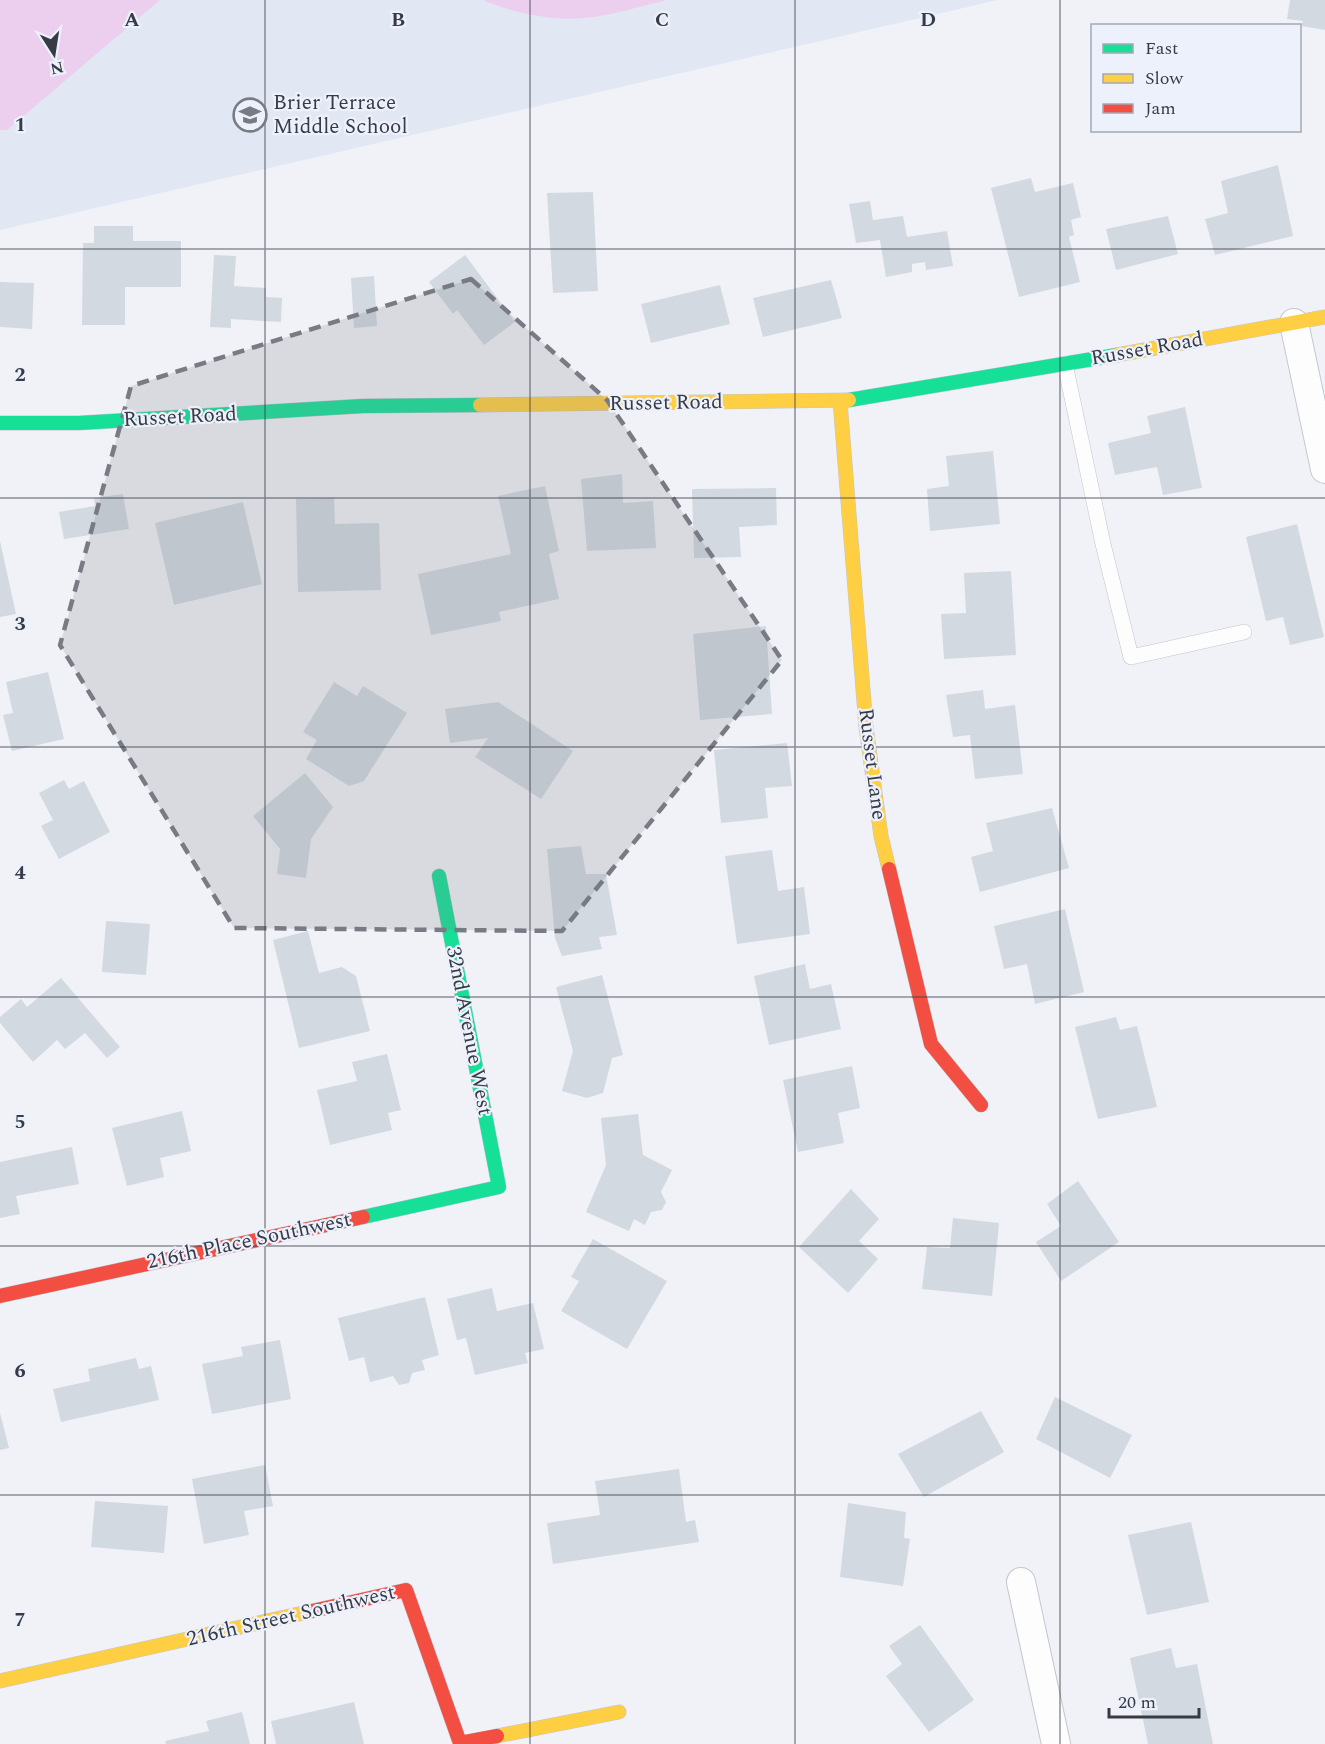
<svg xmlns="http://www.w3.org/2000/svg" width="1325" height="1744" font-family="Spectral,serif">
<style>
.built{fill:#e2e7f4}
.green{fill:#eccfee}
.building{fill:#d3d9e0}
.lines{fill:none;stroke-linecap:round;stroke-linejoin:round}
.lane-casing{stroke:#c3c6ce;stroke-width:16}
.street-casing{stroke:#c3c6ce;stroke-width:30}
.fast-casing{stroke:#c3c6ce;stroke-width:15}
.slow-casing{stroke:#c3c6ce;stroke-width:15}
.jam-casing{stroke:#c3c6ce;stroke-width:15}
.lane{stroke:#fdfdfe;stroke-width:15}
.street{stroke:#fdfdfe;stroke-width:28}
.fast{stroke:#16e098;stroke-width:14}
.slow{stroke:#ffcf43;stroke-width:14}
.jam{stroke:#f24e42;stroke-width:14}
.marked{fill:#787b84;fill-opacity:0.2;stroke:#787b84;stroke-width:4.5;stroke-dasharray:12 8;stroke-linejoin:round}
.grid{fill:none;stroke:#373b45;stroke-width:1.5;stroke-opacity:0.55}
.labels{text-anchor:middle;dominant-baseline:central;stroke-width:4.5;stroke-linejoin:round;paint-order:stroke}
.poi-label{font-size:21px;fill:#373b45;stroke:#edf1fc;text-anchor:start}
.street-label{font-size:21px;fill:#373b45;stroke:#edf1fc}
.grid-label{font-size:20px;text-anchor:middle;font-weight:bold;fill:#373b45;stroke:#edf1fc;stroke-width:4.5;stroke-linejoin:round;paint-order:stroke}
</style>
<rect width="100%" height="100%" fill="#f0f2f8"/>
<path class="built" d="M0 0H998L0 230Z"/>
<path class="green" d="M0 0H160L7 130H0Z
M483 0H667C641 6 610 16 584 18 550 21 514 13 483 0Z"/>
<path class="building" d="M1290 0H1325V30L1301 26 1303 21 1287 19Z
M1278 165 1293 236 1215 255 1205 219 1228 213 1221 181Z
M1031 178 1035 192 1073 183 1081 217 1071 220 1074 235 1069 237 1080 282 1019 297 991 188Z
M593 192 598 291 553 293 547 193Z
M870 201 873 220 903 216 907 237 947 231 953 266 926 270 925 262 912 264V272L886 277 880 240 856 243 849 204Z
M1168 216 1178 254 1116 270 1106 229Z
M94 226H133V241H181V287H125V325H82L83 243H94Z
M214 255 236 256 234 286 266 288V297L282 298 281 322 231 319V328L210 327Z
M465 255 515 322 484 345 457 310 453 314 429 282Z
M374 276 377 326 354 328 351 278Z
M831 280 842 318 763 337 753 298Z
M0 282 34 283 32 329 0 327Z
M720 285 730 324 651 343 641 304Z
M1185 407 1202 488 1163 495 1157 467 1115 475 1108 443 1151 433 1147 416Z
M993 451 1000 524 930 531 927 489 949 486 946 456Z
M622 474 623 503 653 501 656 548 587 551 581 479Z
M545 486 559 551 549 554 559 599 499 612 501 621 431 635 418 574 511 554 498 496Z
M776 488 777 525 739 527 741 557 694 558 692 489Z
M123 494 129 529 64 539 59 512 95 506 94 498Z
M334 498 335 524 379 523 381 590 298 592 296 499Z
M243 502 262 584 174 605 155 523Z
M1297 524 1324 637 1290 645 1283 617 1266 621 1246 537Z
M0 541 16 614 0 617Z
M1011 571 1016 655 944 659 941 614 966 613 964 573Z
M766 626 772 714 700 720 693 634Z
M48 672 64 739 12 751 3 715 13 713 6 682Z
M334 682 357 696 363 686 407 713 364 781 349 786 306 759 317 740 303 732Z
M983 690 985 709 1015 705 1023 774 975 779 970 735 953 737 946 695Z
M498 702 573 751 541 799 475 757 488 738 450 743 445 709Z
M787 743 792 786 765 788 768 818 721 823 714 750Z
M305 773 333 807 311 839 306 878 277 874 280 849 253 816Z
M64 780 69 789 84 781 110 832 59 859 41 826 53 820 39 793Z
M1052 808 1069 868 980 892 971 857 993 851 986 823Z
M581 846 586 874H606L617 935 599 937 602 949 562 956 555 938 547 849Z
M772 850 778 891 804 887 810 934 737 944 725 856Z
M1065 909 1084 992 1035 1004 1027 964 1004 969 994 926Z
M106 921 150 924 146 975 102 972Z
M308 931 319 973 342 967 356 976 370 1031 299 1048 273 940Z
M805 964 810 989 831 984 841 1029 769 1045 754 976Z
M602 975 623 1055 612 1058 603 1093 587 1098 562 1091 573 1051 556 987Z
M61 978 120 1047 107 1058 85 1033 65 1049 57 1040 33 1062 0 1023V1017L21 999 27 1007Z
M1116 1017 1120 1030 1137 1026 1157 1107 1098 1119 1075 1027Z
M387 1054 401 1110 388 1113 392 1130 330 1145 317 1090 357 1081 352 1062Z
M852 1066 860 1108 838 1113 844 1143 798 1152 783 1080Z
M182 1111 191 1151 160 1158 164 1177 127 1186 112 1128Z
M638 1114 643 1155 672 1170 661 1192 666 1202 662 1210 651 1212 645 1225 634 1219 629 1231 586 1212 606 1165 601 1118Z
M72 1147 79 1184 16 1196 20 1214 0 1218V1162Z
M1078 1181 1119 1242 1061 1281 1036 1242 1061 1226 1047 1204Z
M851 1189 879 1219 859 1241 878 1259 848 1293 799 1247Z
M953 1218 999 1223 992 1296 922 1289 927 1247 950 1248Z
M593 1239 667 1281 627 1349 561 1311 579 1281 571 1277Z
M492 1288 497 1311 533 1303 544 1349 525 1353 528 1363 475 1375 466 1338 457 1340 447 1299Z
M425 1297 439 1355 422 1360 425 1370 412 1373 409 1383 399 1385 393 1376 370 1382 364 1357 349 1361 338 1318Z
M280 1340 291 1399 212 1414 202 1364 243 1356 241 1347Z
M136 1358 139 1369 151 1366 159 1400 61 1422 53 1389 90 1381 88 1369Z
M1055 1397 1132 1435 1110 1478 1036 1439Z
M981 1411 1004 1452 924 1497 898 1454Z
M0 1413 9 1448 0 1450Z
M265 1465 273 1506 244 1511 249 1535 204 1544 192 1479Z
M679 1469 686 1522 695 1520 699 1542 553 1564 547 1523 600 1515 595 1481Z
M95 1501 168 1506 164 1553 91 1547Z
M848 1503 906 1512 904 1538 910 1539 903 1586 840 1577Z
M1191 1522 1209 1602 1147 1615 1128 1535Z
M920 1625 974 1700 929 1732 886 1676 902 1664 889 1646Z
M1171 1648 1176 1668 1197 1664 1213 1744H1148L1130 1658Z
M354 1702 364 1744H276L271 1721Z
M242 1712 250 1744H166L165 1741 209 1731 206 1721Z"/>
<g class="lines">
<defs>
<path id="lane" d="M1065 364 1103 544 1131 657 1244 632"/>
<path id="street" d="M1294 323 1325 469
M1021 1582 1056 1744"/>
<path id="fast" d="M849 400 1117 355
M0 423H79L363 406 480 405
M363 1217 499 1187 439 876"/>
<path id="slow" d="M1117 355 1325 317
M840 401 866 727 881 836 889 869
M480 405 849 400
M0 1681 312 1611
M497 1736 619 1712"/>
<path id="jam" d="M889 869 931 1044 981 1105
M0 1296 363 1217
M312 1611 406 1590 460 1743 497 1736"/>
</defs>
<use href="#lane" class="lane-casing"/>
<use href="#street" class="street-casing"/>
<use href="#fast" class="fast-casing"/>
<use href="#slow" class="slow-casing"/>
<use href="#jam" class="jam-casing"/>
<use href="#lane" class="lane"/>
<use href="#street" class="street"/>
<use href="#fast" class="fast"/>
<use href="#slow" class="slow"/>
<use href="#jam" class="jam"/>
</g>
<path class="marked" d="M471 279 607 400 782 660 562 931 234 928 60 645 131 386Z"/>
<path class="grid" d="M265 0V1744M530 0V1744M795 0V1744M1060 0V1744M0 249H1325M0 498H1325M0 747H1325M0 997H1325M0 1246H1325M0 1495H1325"/>
<defs>
<symbol id="school-ring" viewBox="-11 -11 22 22"><circle r="9.5" fill="#edf1fc" stroke="#787b84" stroke-width="1.5"/><path d="M0-5L7-2L0 1L-7-2ZM-4 1L0 2.5L4 1V4Q0 6-4 4Z" fill="#787b84"/></symbol>
</defs>
<g fill-rule="evenodd">
<use href="#school-ring" x="231" y="96" width="38" height="38"/>
</g>
<g class="labels">
<g class="poi-label">
<text x="273" y="103">Brier Terrace<tspan x="273" dy="24">Middle School</tspan></text>
</g>
<g class="street-label">
<text transform="translate(1147 349) rotate(-10)">Russet Road</text>
<text transform="translate(666 403) rotate(-1)">Russet Road</text>
<text transform="translate(180 417) rotate(-3)">Russet Road</text>
<text transform="translate(872 764) rotate(83)">Russet Lane</text>
<text transform="translate(469 1031) rotate(79)">32nd Avenue West</text>
<text transform="translate(249 1241) rotate(-12)">216th Place Southwest</text>
<text transform="translate(291 1616) rotate(-13)">216th Street Southwest</text>
</g>
</g>
<g class="grid-label">
<text x="132" y="26">A</text>
<text x="398" y="26">B</text>
<text x="662" y="26">C</text>
<text x="928" y="26">D</text>
<text x="20" y="131">1</text>
<text x="20" y="381">2</text>
<text x="20" y="630">3</text>
<text x="20" y="879">4</text>
<text x="20" y="1128">5</text>
<text x="20" y="1377">6</text>
<text x="20" y="1626">7</text>
</g>
<rect x="1091" y="24" width="210" height="108" fill="#edf1fc" stroke="#a4a8b3" stroke-width="1.5"/>
<rect x="1103" y="44" width="30" height="9" fill="#16e098" stroke="#a4a8b3" stroke-width="1.5"/>
<text x="1145" y="54" font-size="18" fill="#373b45">Fast</text>
<rect x="1103" y="74" width="30" height="9" fill="#ffcf43" stroke="#a4a8b3" stroke-width="1.5"/>
<text x="1145" y="84" font-size="18" fill="#373b45">Slow</text>
<rect x="1103" y="104" width="30" height="9" fill="#f24e42" stroke="#a4a8b3" stroke-width="1.5"/>
<text x="1145" y="114" font-size="18" fill="#373b45">Jam</text>
<g transform="translate(54 54) rotate(168)" stroke="#edf1fc" stroke-width="4.5" paint-order="stroke">
<path d="M0-4.5L10 22L0 15L-10 22Z" fill="#373b45"/>
<text y="-9" font-size="16" font-weight="bold" text-anchor="middle" fill="#373b45">N</text>
</g>
<path d="M1109 1708v9h90v-9" fill="none" stroke="#373b45" stroke-width="3"/>
<text x="1118" y="1708" font-size="18" fill="#373b45" stroke="#edf1fc" stroke-width="4.5" paint-order="stroke">20 m</text>
</svg>
